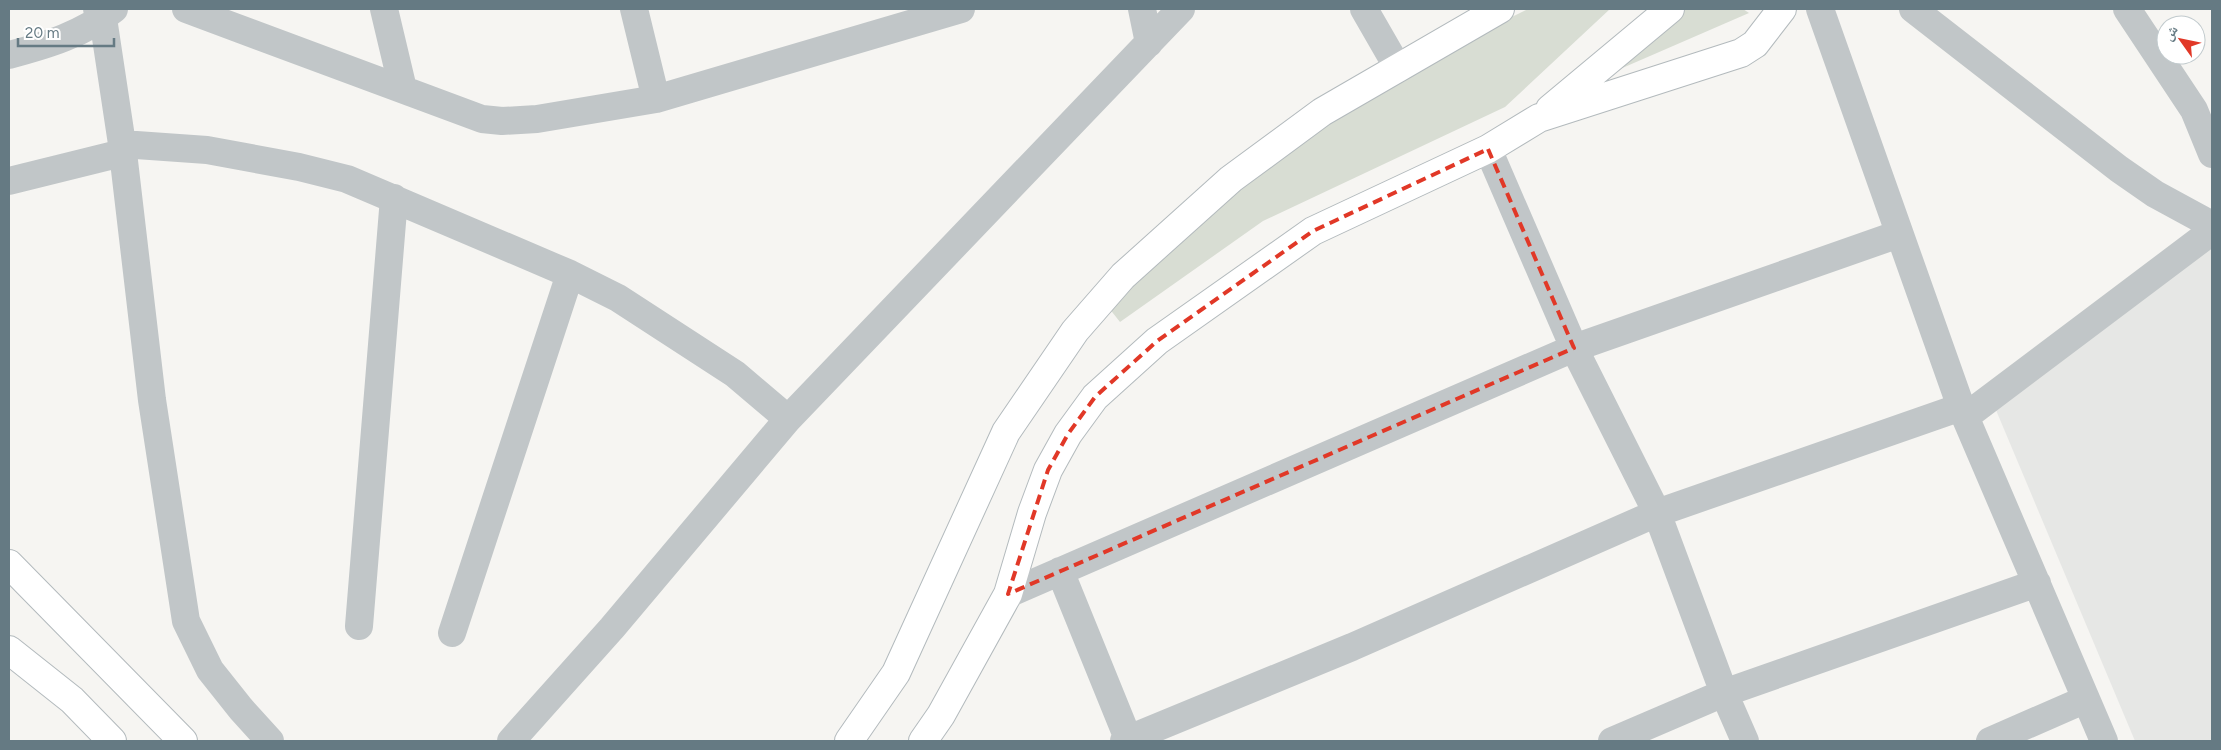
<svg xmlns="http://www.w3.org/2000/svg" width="2221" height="750" font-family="Figtree,'Noto Naskh Arabic',sans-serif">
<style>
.built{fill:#e6e7e5}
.green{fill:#d8ddd3}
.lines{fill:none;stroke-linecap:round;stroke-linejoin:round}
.secondary-casing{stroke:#b3babd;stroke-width:30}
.street{stroke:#c1c6c8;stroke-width:28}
.secondary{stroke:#fff;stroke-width:28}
.marked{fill:none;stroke:#e13827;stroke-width:4;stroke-dasharray:10 6;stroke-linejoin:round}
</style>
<rect width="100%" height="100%" fill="#f6f5f2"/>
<path class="built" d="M2212 246V741H2135L1993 403Z"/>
<path class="green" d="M1528 9H1610L1505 107 1263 221 1120 322 1105 303 1314 121 1388 78Z
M1676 9H1743L1749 13 1597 79Z"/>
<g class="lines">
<defs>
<path id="secondary" d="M1550 109 1670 9
M9 564 183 741
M9 650 72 700 112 741
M849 741 896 673 1006 432 1075 331 1123 276 1231 179 1322 112 1500 9
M923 741 941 715 1008 594 1032 513 1048 470 1068 434 1095 397 1157 341 1313 231 1488 149 1539 118 1741 53 1755 44 1782 9"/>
</defs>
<use href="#secondary" class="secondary-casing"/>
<path class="street" d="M97 9 103 18 122 144 152 400 186 621 210 670 241 709 270 741
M186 9 482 119 502 121 537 119 656 99 961 9
M384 9 403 89
M634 9 656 99
M1142 9 1149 43
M1364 9 1398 68
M1820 9 1961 407 2104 741
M1913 9 2119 169 2155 194 2212 225
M2127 9 2194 110 2212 154
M9 55C47 45 84 34 114 9
M122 144 207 150 299 167 347 179 570 274 618 298 735 374 788 419
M1488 149 1574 348 1657 513 1724 693 1745 741
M9 181 122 153
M1965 417 2212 231
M1060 571 1129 741
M1008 594 1574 348 1899 234
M359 626 394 198
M452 633 570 274
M511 741 612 628 788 419 1181 9
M1124 741 1352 647 1657 513 1961 407
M1612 741 1724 693 2037 583
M1990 741 2084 700"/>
<use href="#secondary" class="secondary"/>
</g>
<path class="marked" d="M1488 149 1574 348 1008 594 1048 470 1068 434 1095 397 1157 341 1313 231Z"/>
<rect width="2221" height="750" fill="none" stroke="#657a83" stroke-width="20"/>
<g transform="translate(2181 40) rotate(303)"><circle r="24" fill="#ffffff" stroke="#c1cacd"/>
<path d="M0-4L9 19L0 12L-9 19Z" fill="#e13827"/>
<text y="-8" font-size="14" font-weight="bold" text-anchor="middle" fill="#657a83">ش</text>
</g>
<path d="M18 38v8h96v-8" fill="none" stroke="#657a83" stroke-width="2.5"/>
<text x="25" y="38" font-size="15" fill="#657a83" stroke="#ffffff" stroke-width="4" paint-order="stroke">20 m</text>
</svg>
